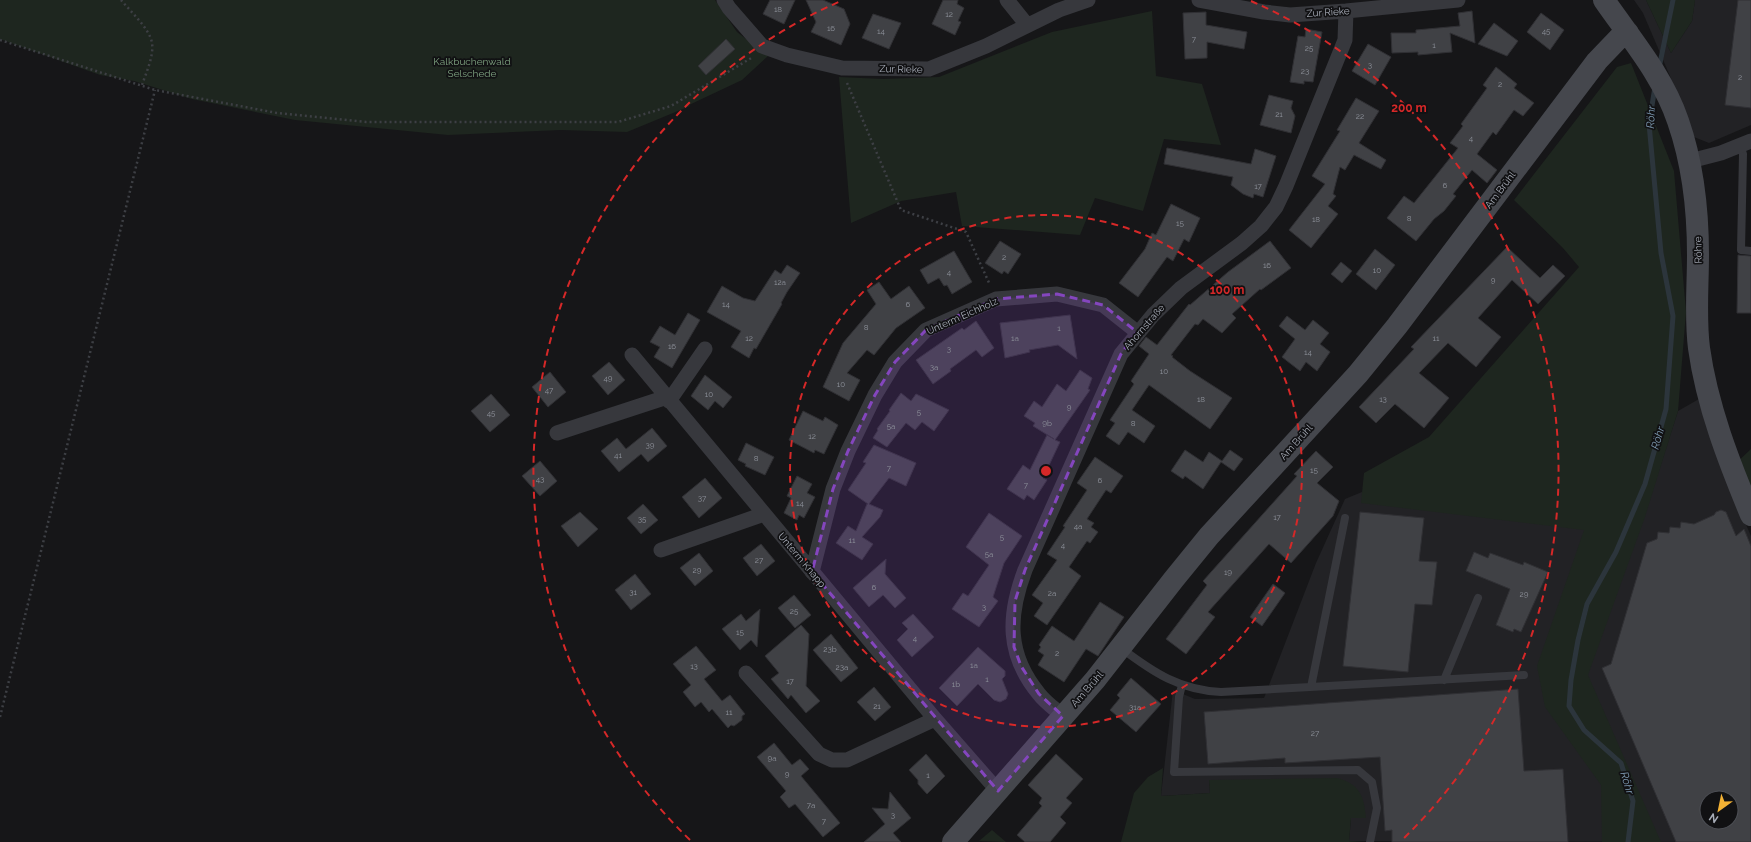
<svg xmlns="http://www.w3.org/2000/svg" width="1751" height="842" font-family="Raleway,sans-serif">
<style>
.built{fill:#222225;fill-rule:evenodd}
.green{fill:#1e261f}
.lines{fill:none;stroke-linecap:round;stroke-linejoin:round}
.stream{stroke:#2c353c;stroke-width:5}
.building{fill:#404145;stroke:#303034;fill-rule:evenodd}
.path{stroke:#3d3f44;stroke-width:2.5;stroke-dasharray:2 3;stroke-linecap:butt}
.lane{stroke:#37383d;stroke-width:8}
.street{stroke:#37383d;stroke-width:15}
.secondary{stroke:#45474d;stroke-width:22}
.marked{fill:#8446be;fill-opacity:0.2;stroke:#8446be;stroke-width:3;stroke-dasharray:8 5;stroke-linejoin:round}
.ring{fill:none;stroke:#d62828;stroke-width:2;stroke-dasharray:7 5}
.labels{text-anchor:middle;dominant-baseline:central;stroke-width:3.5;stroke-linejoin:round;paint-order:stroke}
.number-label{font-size:8px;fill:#8e929b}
.street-label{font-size:10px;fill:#a8adb8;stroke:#111113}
.park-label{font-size:10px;fill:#7fa381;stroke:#111113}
.water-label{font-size:11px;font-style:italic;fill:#7f9bb3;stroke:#111113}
.centre{fill:#d62828;stroke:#111113;stroke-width:2}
.ring-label{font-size:12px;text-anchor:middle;font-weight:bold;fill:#d62828;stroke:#111113;stroke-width:3.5;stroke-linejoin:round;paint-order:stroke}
</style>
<rect width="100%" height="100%" fill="#161618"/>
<path class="built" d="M1634 0H1646L1671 53 1692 21 1695 0H1751V125L1709 143 1694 137 1670 76 1643 13Z
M1699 399 1723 472 1751 536V842L1349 841 1351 818 1209 780 1210 793 1161 796 1173 690 1195 699 1264 698 1316 563 1345 499 1362 492 1646 511 1678 411ZM1707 798H1731V822H1707Z"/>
<path class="green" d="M0 0H715L737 32 768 56 742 80 689 105 690 106 627 132 561 130 448 135 295 120 192 99 134 81 100 75 0 39Z
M1646 0H1695L1692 21 1671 53Z
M1152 11 1156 76 1202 84 1221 145 1164 139 1143 211 1095 198 1080 235 962 226 956 192 901 201 851 223 839 77 883 79 939 77 1052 32Z
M1631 63 1674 171 1686 312 1678 411 1645 517 1588 675 1661 842H1602L1601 785 1545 707 1537 666 1584 530 1361 503 1364 473 1429 437 1579 267 1563 248 1514 200 1617 67Z
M1751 449V501L1732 467Z
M1163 768 1161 796 1210 793 1209 780 1337 778C1360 784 1364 796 1366 818H1351L1349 841 1363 842H1121L1134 793 1148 777Z
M992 830 1006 842 979 841Z"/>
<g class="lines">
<path class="stream" d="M1659 68 1673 0
M1628 842 1633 801 1621 763 1584 730 1569 706 1571 680 1578 640 1587 604 1616 552 1645 484 1666 409 1673 316 1661 253 1649 124 1655 87"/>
</g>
<path class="building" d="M770 0H795L784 24 763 14Z
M806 0H823L844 9 850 24 841 45 811 32 816 22Z
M943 0H958L957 4 964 8 958 21 961 22 955 35 932 24Z
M1738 0H1751V108L1725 105Z
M1472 11 1475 43 1450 33 1452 52 1418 55V52L1392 53 1391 33H1416V30L1460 26 1458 13Z
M1206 12V25L1247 32 1244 49 1207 42V58L1185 59 1183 13Z
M1541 13 1564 30 1550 50 1527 32Z
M873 14 901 23 889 49 862 38Z
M1494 23 1518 41 1507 56 1478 44Z
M1306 29 1322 32 1313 82 1304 81V84L1290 82 1298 36 1305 37Z
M726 39 735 49 706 75 698 66Z
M1368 44 1391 57 1375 85 1352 71Z
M1496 67 1517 84 1514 88 1534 103 1523 116 1514 110 1496 135 1493 132 1477 154 1497 170 1487 183 1472 170 1453 194 1456 196 1444 211 1434 219 1416 241 1387 218 1404 196 1414 203 1458 148 1450 143 1463 126 1461 124 1487 88 1483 85Z
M1269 95 1293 101 1291 108 1295 116 1291 133 1260 125Z
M1356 98 1379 111 1359 143 1386 160 1381 169 1354 155 1345 170 1340 167 1333 194 1336 196 1328 206 1338 214 1311 248 1289 230 1325 184 1312 176 1340 131 1337 130Z
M1167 148 1251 164 1255 149 1276 156 1263 197 1254 194 1253 198 1243 194 1231 185 1233 177 1164 164Z
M1171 204 1200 218 1189 242 1184 239 1173 261 1167 257 1138 297 1119 283 1145 249 1152 233 1156 235Z
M1000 241 1021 254 1008 274 1004 271 1002 274 985 263Z
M1270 241 1291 268 1261 290 1260 289 1232 314 1236 318 1222 333 1203 319 1198 325 1195 324 1171 355 1173 356 1172 357 1190 371 1232 398 1210 429 1149 385 1132 410 1155 426 1144 443 1128 432 1119 445 1106 436 1115 423 1110 420 1134 384 1131 381 1149 354 1139 346 1146 337 1157 345 1189 304 1190 305 1228 272Z
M1507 247 1540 278 1553 265 1565 276 1538 304 1512 280 1478 318 1501 337 1476 367 1448 343 1419 373 1449 398 1424 428 1395 404 1376 423 1359 407 1414 349 1411 347Z
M1375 249 1395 265 1376 290 1356 274Z
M954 251 972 282 952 294 947 285 944 286 939 278 928 284 920 270Z
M1738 255 1751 256V313H1737Z
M1341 262 1352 271 1342 283 1331 274Z
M787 265 800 273 787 292 781 303 782 304 756 349 754 348 749 358 731 347 741 331 707 312 722 286 743 298 755 301 775 270 781 274Z
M879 282 891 299 909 286 925 308 896 328 874 355 867 350 847 373 860 380 849 401 823 387 843 343 876 304 867 290Z
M688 313 700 320 672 368 654 357 660 347 650 342 660 326 675 335Z
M1070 315 1077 359 1058 345 1029 350 1030 352 1005 358 1000 323Z
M1287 316 1305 330 1313 320 1329 333 1320 344 1330 352 1317 371 1306 362 1300 371 1282 357 1295 339 1279 326Z
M976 321 994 348 982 357 976 350 950 369 951 371 933 384 916 360 962 328 964 330Z
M609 362 625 380 608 395 592 376Z
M1080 370 1092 378 1088 389 1090 390 1055 440 1060 442 1043 478 1047 480 1034 500 1027 495 1024 500 1007 489 1023 465 1030 470 1047 435 1054 439 1033 426 1035 423 1024 416 1034 401 1042 407 1057 384 1066 391Z
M550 372 566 392 548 407 532 387Z
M705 375 732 397 723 408 715 401 708 410 691 396Z
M901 393 911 401 916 394 949 410 934 431 922 422 915 430 906 423 887 447 873 438 878 430 877 429 890 411 889 410Z
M491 394 510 415 490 432 471 411Z
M803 411 823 421 825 417 838 425 824 454 815 450 814 453 789 440Z
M652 428 667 446 648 462 641 454 619 472 601 451 617 438 626 449Z
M746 443 774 457 765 475 745 466 746 464 738 460Z
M874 445 916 463 906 486 889 478 869 504 883 510 880 517 862 537 873 544 862 560 836 543 848 526 856 531 867 504H868L848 490 866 463 863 462Z
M1185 450 1203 462 1209 452 1222 461 1230 450 1243 459 1234 471 1221 462 1203 489 1185 476 1183 479 1171 471Z
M1316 451 1333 467 1317 483 1339 501 1333 516 1291 563 1269 544 1208 612 1215 617 1186 654 1166 639 1207 585 1203 581 1297 476 1294 474Z
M1095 457 1123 476 1111 493 1106 490 1087 519 1094 523 1091 527 1098 532 1090 543 1087 541 1069 567 1081 576 1047 625 1034 616 1043 603 1032 595 1057 560 1047 554 1065 527 1063 526 1087 490 1077 483Z
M540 461 557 481 540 496 522 476Z
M797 476 812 484 807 493 815 497 804 518 799 515 797 520 784 513 791 498 787 496Z
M705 478 722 498 699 518 682 497Z
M643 504 658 520 641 534 627 518Z
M1721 510 1726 512 1736 536 1744 529 1751 546V842H1676L1602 668 1611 664 1647 543 1657 539 1658 532 1669 533 1670 527 1680 528 1681 522 1694 524 1714 515 1716 512ZM1707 798H1731V822H1707Z
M580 512 598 529 578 547 561 526Z
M1360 512 1424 518 1419 561 1437 562 1432 605 1415 604 1408 672 1343 666Z
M989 513 1022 536 1004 563 993 597 998 601 979 627 952 609 963 593 968 596 989 565 966 547Z
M761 544 775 561 757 576 743 558Z
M1474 552 1488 558 1490 553 1523 565 1524 562 1548 572 1521 632 1514 629 1513 632 1496 625 1510 589 1466 571Z
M699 553 713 571 695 586 680 568Z
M886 559 885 574 906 598 895 608 883 595 869 607 853 588Z
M635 574 651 594 631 610 615 590Z
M1273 584 1285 593 1262 626 1250 617Z
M794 595 811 615 795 628 778 608Z
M1100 602 1124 617 1098 656 1086 649 1064 682 1038 665 1044 655 1038 651 1041 647 1039 645 1052 626 1074 641Z
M760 609 757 647 751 640 740 650 722 629 741 614 746 621Z
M913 614 934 637 912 657 897 640 908 629 902 623Z
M801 625 809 634 806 686 820 701 806 713 791 695 788 699 771 679 779 673 765 656Z
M831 634 858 668 841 682 813 650Z
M696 646 716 670 704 679 722 701 730 695 745 714 742 716V720L734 726 731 725 728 728 712 709 709 712 701 702 695 707 683 692 691 685 673 664Z
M978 647 1005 671V676L1002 679 1008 694 1006 699 1000 702 994 700 978 684 957 706 939 688Z
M1131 678 1161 704 1136 732 1110 710 1120 698 1117 695Z
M874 687 891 707 875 721 857 702Z
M1518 689 1524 771 1563 769 1568 842H1392V830L1385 831 1380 757 1285 763V758L1208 764 1204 712Z
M774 743 792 765 800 759 809 769 801 776 840 823 823 837 795 804 789 808 780 797 786 791 757 757Z
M926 754 945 776 927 794 918 784V780L909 770Z
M1056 754 1083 779 1066 798 1072 803 1060 817 1066 823 1050 842H1025L1017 835 1042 806 1039 803 1042 798 1028 785Z
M890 792 911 818 893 833 901 842H864L885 824 872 808 888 809Z"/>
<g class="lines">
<path class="path" d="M121 0C130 11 150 29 152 43 154 56 146 73 142 85
M0 40 155 90 277 113 366 122H618L671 106 753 57
M847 83 901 210 966 232 990 285
M0 717 155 90"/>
<path class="lane" d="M1740 145 1743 154 1741 250 1751 251
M1121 648C1154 673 1180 690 1221 692L1524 675
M1444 680 1478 598
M1182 685 1179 697 1174 772 1358 770 1372 782 1377 808 1370 842
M1311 687 1345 518"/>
<path class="street" d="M724 0 729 8 762 46 787 55 842 68 929 69 986 46 1059 10 1088 0
M1007 0 1027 25
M1199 0 1264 12 1290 15 1346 11 1458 0
M1690 161 1721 153 1751 141
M632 355 935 719 998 791
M669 401 705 349
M557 433 667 397
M661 550 764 514
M812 572 833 489 848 451 875 395 895 362 926 330 996 299 1057 294 1103 305 1137 332
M746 673 819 754 832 760H847L935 719
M1063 716C1055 709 1045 702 1039 694 1006 654 1008 615 1025 570L1121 354 1153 315 1181 288 1242 243 1261 226 1276 207 1286 186 1345 40 1346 11"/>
<path class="secondary" d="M1604 0C1631 39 1663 76 1678 121 1693 164 1698 209 1698 255 1698 286 1695 317 1699 348 1707 406 1729 462 1751 515
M953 842 1095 680 1174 579 1209 536 1358 374 1397 326 1597 61 1620 37 1628 33"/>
</g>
<path class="marked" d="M1057 294 1103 305 1137 332 1121 354 1025 570 1015 601 1014 647 1021 666 1039 694 1063 716 998 791 812 572 833 489 848 451 875 395 895 362 926 330 996 299Z"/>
<g class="ring">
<circle cx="1046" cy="471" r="256"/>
<path d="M690 840A513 513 0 0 1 841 1M1251 1A513 513 0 0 1 1402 840"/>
</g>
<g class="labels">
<g class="number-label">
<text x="778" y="9">18</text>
<text x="949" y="14">12</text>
<text x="831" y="28">16</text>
<text x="881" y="31">14</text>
<text x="1546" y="31">45</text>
<text x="1194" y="39">7</text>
<text x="1434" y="45">1</text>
<text x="1309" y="48">25</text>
<text x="1370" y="65">3</text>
<text x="1305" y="71">23</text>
<text x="1740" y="77">2</text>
<text x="1500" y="84">2</text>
<text x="1279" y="114">21</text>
<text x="1360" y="116">22</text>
<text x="1471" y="138">4</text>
<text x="1445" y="185">6</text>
<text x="1258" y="186">17</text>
<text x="1409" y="218">8</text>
<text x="1316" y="219">18</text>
<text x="1180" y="223">15</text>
<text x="1004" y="257">2</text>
<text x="1267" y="265">16</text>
<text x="1377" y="270">10</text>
<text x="949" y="272">4</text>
<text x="1493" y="280">9</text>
<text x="780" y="282">12a</text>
<text x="726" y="304">14</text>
<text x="908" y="304">6</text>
<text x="866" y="327">8</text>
<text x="1059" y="328">1</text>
<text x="749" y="338">12</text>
<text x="1015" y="338">1a</text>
<text x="1436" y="338">11</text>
<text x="672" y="346">16</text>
<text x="949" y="349">3</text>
<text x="1308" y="352">14</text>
<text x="934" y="367">3a</text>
<text x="1164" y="371">10</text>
<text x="608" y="378">49</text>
<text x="841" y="384">10</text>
<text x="549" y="390">47</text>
<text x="709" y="394">10</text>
<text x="1201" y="399">18</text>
<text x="1383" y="399">13</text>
<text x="1069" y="407">9</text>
<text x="919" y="412">5</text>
<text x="491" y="413">45</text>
<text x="1047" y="423">9b</text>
<text x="1133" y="423">8</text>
<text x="891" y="426">5a</text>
<text x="812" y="436">12</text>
<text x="650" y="445">39</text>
<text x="618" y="455">41</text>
<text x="756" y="458">8</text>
<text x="889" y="468">7</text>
<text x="1314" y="470">15</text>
<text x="540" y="479">43</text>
<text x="1100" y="480">6</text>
<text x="1026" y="485">7</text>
<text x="702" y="498">37</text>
<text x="800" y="503">14</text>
<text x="1277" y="517">17</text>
<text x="642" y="519">35</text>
<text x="1078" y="526">4a</text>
<text x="1002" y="537">5</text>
<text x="852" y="540">11</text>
<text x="1063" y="545">4</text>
<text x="989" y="554">5a</text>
<text x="759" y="560">27</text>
<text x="697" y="570">29</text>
<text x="1228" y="572">19</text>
<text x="874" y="587">6</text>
<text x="633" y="592">31</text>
<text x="1052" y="593">2a</text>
<text x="1524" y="594">29</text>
<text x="984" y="607">3</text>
<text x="794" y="611">25</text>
<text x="740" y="632">15</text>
<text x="915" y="638">4</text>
<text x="830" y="649">23b</text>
<text x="1057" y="653">2</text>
<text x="974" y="665">1a</text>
<text x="694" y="666">13</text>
<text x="842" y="667">23a</text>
<text x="987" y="679">1</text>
<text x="790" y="681">17</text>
<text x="956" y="684">1b</text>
<text x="877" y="706">21</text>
<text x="1135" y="707">31a</text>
<text x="729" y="712">11</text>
<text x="1315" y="733">27</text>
<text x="772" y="758">9a</text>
<text x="787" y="774">9</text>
<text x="928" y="775">1</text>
<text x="811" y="805">7a</text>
<text x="893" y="815">3</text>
<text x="824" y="821">7</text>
</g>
<g class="street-label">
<text transform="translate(1328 12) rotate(-4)">Zur Rieke</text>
<text transform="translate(901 69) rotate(1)">Zur Rieke</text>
<text transform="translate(1500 190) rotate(-53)">Am Brühl</text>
<text transform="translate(1698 250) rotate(-91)">Röhre</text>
<text transform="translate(962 316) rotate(-24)">Unterm Eichholz</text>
<text transform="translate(1144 327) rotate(-49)">Ahornstraße</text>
<text transform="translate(1296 442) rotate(-48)">Am Brühl</text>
<text transform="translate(802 560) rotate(50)">Unterm Knapp</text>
<text transform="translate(1087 689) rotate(-49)">Am Brühl</text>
</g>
<g class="park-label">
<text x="472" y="61">Kalkbuchenwald<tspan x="472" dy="12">Selschede</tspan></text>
</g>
<g class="water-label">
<text transform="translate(1651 117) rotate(-87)">Röhr</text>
<text transform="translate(1658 438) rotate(-74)">Röhr</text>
<text transform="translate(1627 783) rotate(73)">Röhr</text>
</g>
</g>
<circle cx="1046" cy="471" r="6" class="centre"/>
<g class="ring-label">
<text x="1409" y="112">200 m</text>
<text x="1227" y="294">100 m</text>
</g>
<g transform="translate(1719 810) rotate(213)"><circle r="19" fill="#111113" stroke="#4d4f55"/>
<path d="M0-3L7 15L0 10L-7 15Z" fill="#f2b134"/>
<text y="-6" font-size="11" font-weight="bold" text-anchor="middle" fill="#a8adb8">N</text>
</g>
</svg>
